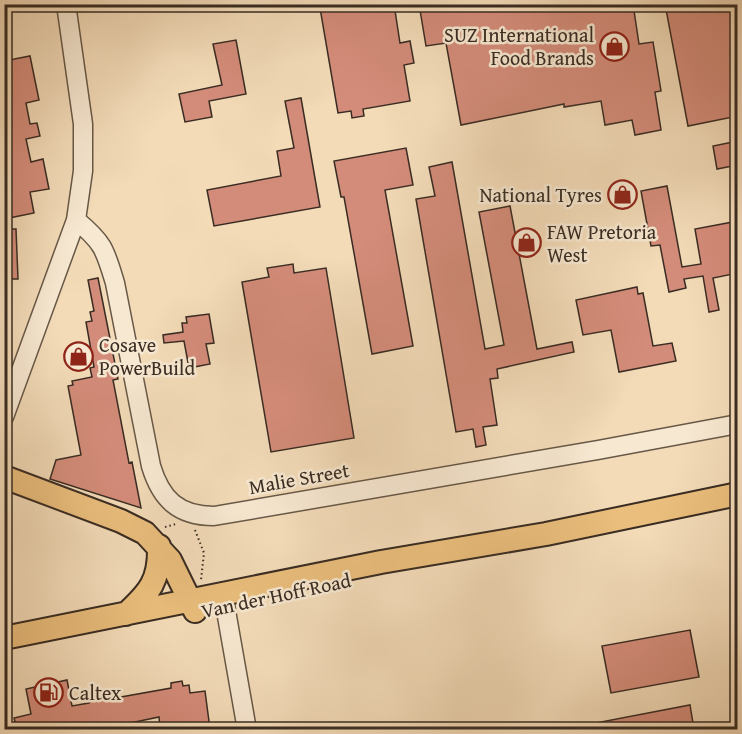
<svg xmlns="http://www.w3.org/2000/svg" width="742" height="734" font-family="'Gentium Book Plus',serif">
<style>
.building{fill:#d48c7a;stroke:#392c23;stroke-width:1.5}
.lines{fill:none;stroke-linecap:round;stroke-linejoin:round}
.minor-casing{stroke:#685848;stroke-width:21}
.major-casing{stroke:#392c23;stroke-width:26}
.path{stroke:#392c23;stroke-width:2;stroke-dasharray:1.5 3;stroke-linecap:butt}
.minor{stroke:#f7e8d1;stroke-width:18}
.major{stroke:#eabe7c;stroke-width:22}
.labels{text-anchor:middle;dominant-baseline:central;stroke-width:5;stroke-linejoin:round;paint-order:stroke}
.poi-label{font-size:20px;fill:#392c23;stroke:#f7e8d1;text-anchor:start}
.street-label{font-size:20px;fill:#392c23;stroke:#f7e8d1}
</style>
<rect width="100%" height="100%" fill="#f3dbb8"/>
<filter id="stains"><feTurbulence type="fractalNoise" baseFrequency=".00333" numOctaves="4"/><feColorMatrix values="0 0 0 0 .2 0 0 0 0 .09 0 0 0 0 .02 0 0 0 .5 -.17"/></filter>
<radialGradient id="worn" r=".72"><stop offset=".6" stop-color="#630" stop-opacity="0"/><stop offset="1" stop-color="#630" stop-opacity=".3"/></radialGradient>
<path class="building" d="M338 4H394L400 43 410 41 414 63 404 65 410 101 363 109 364 116 352 118 351 111 338 113 320 8Z
M419 4H633L639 44 653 42 661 91 655 92 661 130 635 135 632 120 605 125 601 101 564 107V104L461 125 446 43 426 46Z
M665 4H738V116L688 126Z
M236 40 246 94 209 101 212 117 185 122 179 94 222 85 213 44Z
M30 56 39 100 26 103 30 124 37 123 40 136 26 139 31 162 43 159 49 189 30 192 34 213 9 218 4 196V61Z
M301 98 320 207 214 226 207 190 281 176 277 151 294 148 285 101Z
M738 141V165L717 169 713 146Z
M406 148 413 185 385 190 413 346 372 354 344 197H341L334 161Z
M452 162 485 349 504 345 479 212 510 206 537 349 572 342 574 352 497 369 498 378 490 379 497 425 483 427 486 445 476 447 473 429 456 432 416 199 435 196 429 167Z
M667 186 682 267 701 264 695 229 738 221V273L713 278 719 310 709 312 703 276 684 279 686 288 669 292 660 245 651 246 641 191Z
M4 229H16L18 279H4Z
M293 264 294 273 326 268 354 438 271 452 242 282 269 277 267 268Z
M98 278 118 379 113 380 129 463 132 462 141 508 50 479 56 460 81 455 68 386 73 385 72 381 92 377 90 368 94 367 86 322 92 321 90 312 94 311 88 280Z
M637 287 638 294 643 293 653 346 672 343 676 361 619 372 611 330 583 335 576 300Z
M209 314 214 343 206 344 210 364 189 368 184 341 164 343 163 335 183 332 182 323H187L186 317Z
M690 630 699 677 611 693 602 646Z
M67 680 72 706 89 703 94 699 104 700 171 688V683L182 681 183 686 189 685 190 693 205 691 210 729H160L159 717 111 727V729H17L14 718 31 714 26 689Z
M690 705 694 729H585V725Z"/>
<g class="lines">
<defs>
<path id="minor" d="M76 220C104 243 105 250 115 283L151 466C161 499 178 516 214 516L598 450 738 424
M4 417 76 220 83 171V124L66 4
M225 605 247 730"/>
<path id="major" d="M4 477 121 521 145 533 170 560 195 611
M126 614C150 592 160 580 159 546
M4 638 381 562 546 534 738 494"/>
</defs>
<use href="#minor" class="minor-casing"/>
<use href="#major" class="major-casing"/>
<path class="path" d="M165 527 176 524
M195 530 204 553 201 580"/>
<use href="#minor" class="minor"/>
<use href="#major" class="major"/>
</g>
<defs>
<symbol id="shop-ring" viewBox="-11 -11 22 22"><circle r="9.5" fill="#f7e8d1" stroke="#8f2418" stroke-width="1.5"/><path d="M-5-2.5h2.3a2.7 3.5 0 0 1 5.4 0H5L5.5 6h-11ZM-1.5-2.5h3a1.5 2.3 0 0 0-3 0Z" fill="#8f2418"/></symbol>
<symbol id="fuel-ring" viewBox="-11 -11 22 22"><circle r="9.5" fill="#f7e8d1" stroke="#8f2418" stroke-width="1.5"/><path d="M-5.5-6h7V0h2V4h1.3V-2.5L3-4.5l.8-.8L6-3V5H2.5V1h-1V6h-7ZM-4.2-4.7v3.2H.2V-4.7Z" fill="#8f2418"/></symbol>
</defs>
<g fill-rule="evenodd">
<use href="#shop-ring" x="598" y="30" width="33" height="33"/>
<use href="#shop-ring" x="606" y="178" width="33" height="33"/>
<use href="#shop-ring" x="510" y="226" width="33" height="33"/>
<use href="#shop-ring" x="62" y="340" width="33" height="33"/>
<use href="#fuel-ring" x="32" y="676" width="33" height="33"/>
</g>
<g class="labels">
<g class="poi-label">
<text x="594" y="34" text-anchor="end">SUZ International<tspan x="594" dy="23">Food Brands</tspan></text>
<text x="602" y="194" text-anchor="end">National Tyres</text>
<text x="547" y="231">FAW Pretoria<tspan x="547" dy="23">West</tspan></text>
<text x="99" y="344">Cosave<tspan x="99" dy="23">PowerBuild</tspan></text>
<text x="69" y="692">Caltex</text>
</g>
<g class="street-label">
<text transform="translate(299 478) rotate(-10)">Malie Street</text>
<text transform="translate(276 595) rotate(-12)">Van der Hoff Road</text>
</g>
</g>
<rect width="742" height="734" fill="none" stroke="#f3dbb8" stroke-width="24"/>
<rect x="6" y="6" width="730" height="722" fill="none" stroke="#392c23" stroke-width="3"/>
<rect x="12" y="12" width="718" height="710" fill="none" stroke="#392c23" stroke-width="1.5"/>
<rect width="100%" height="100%" filter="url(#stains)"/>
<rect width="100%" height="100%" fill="url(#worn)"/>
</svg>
